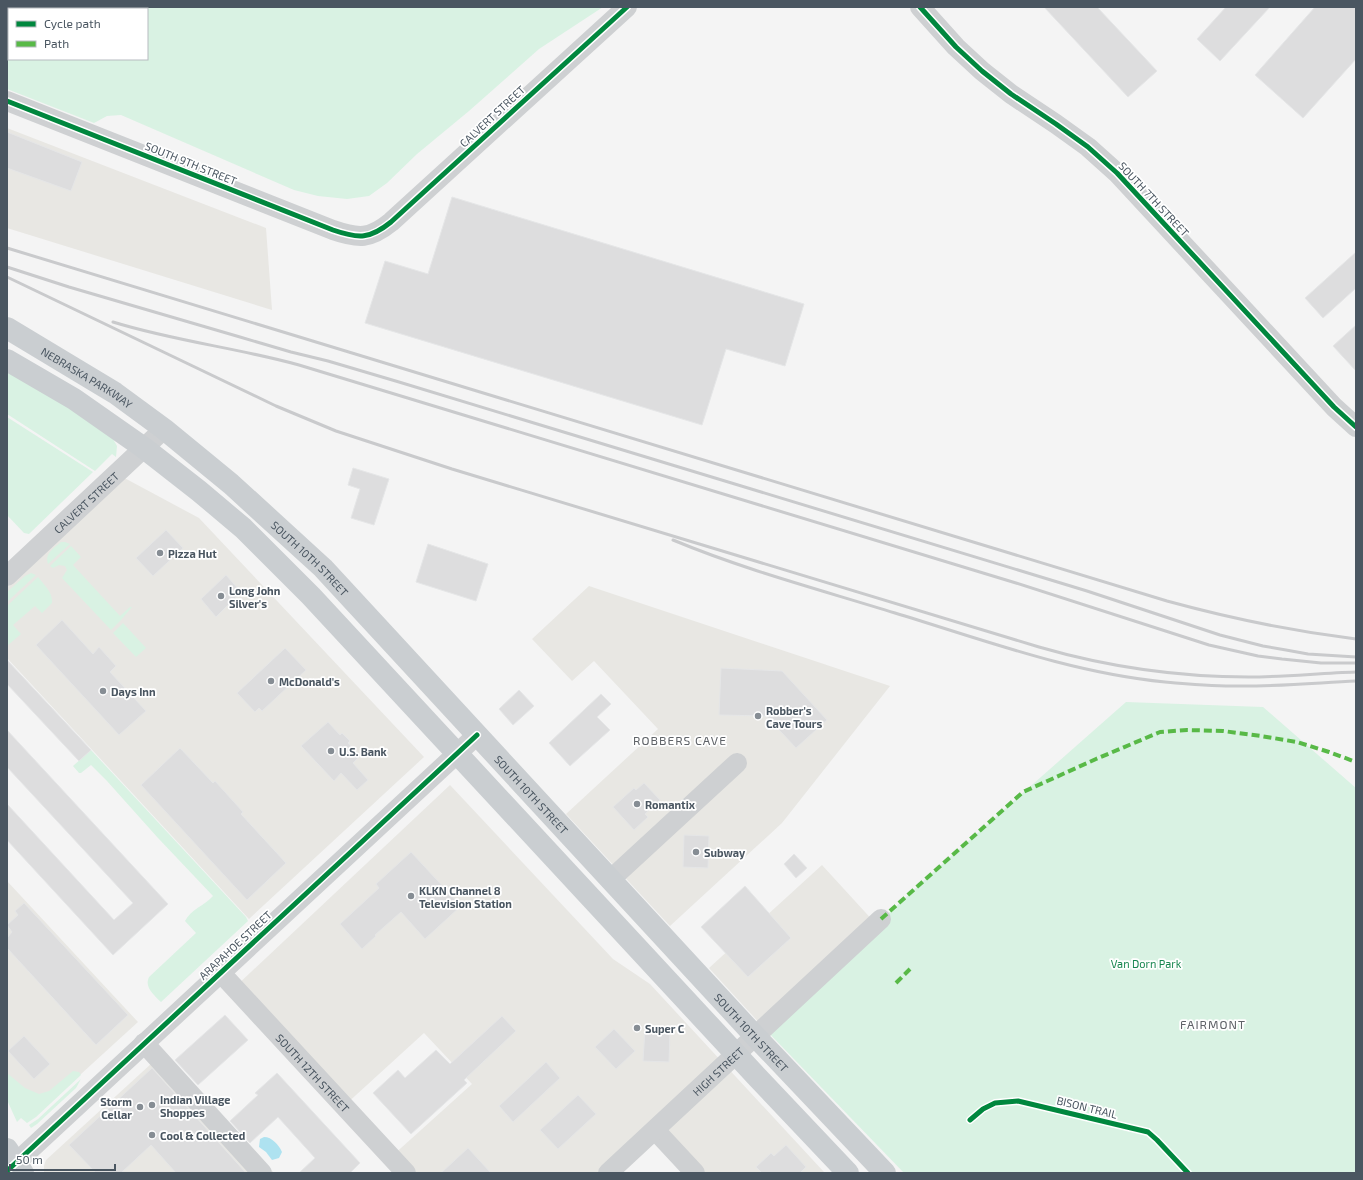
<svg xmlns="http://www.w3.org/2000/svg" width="1363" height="1180" font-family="'Exo 2',sans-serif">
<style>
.commercial{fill:#e8e7e3}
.green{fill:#d9f2e3;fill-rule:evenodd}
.water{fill:#aee2f0}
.building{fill:#ddddde;stroke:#e5e6e7}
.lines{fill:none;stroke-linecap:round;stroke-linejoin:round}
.minor{stroke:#ced0d2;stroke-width:20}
.major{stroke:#caced1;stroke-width:22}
.rail{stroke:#c9cacc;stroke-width:3}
.quiet{stroke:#58b947;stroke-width:4;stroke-dasharray:8 4;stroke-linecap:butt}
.cycleway-casing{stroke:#fff;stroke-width:8}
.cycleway{stroke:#00873e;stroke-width:5}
.poi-dot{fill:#868d94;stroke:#fff;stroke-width:1.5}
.labels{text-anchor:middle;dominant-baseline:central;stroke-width:3.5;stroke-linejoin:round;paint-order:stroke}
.street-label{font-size:11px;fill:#4a5661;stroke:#fff}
.poi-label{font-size:11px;font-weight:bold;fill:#4a5661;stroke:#fff;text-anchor:start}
.park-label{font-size:11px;fill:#17864f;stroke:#fff}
.neighbourhood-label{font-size:12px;letter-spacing:1px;fill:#5f6368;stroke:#fff}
</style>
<rect width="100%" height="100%" fill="#f4f4f4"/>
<path class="commercial" d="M7 128 266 228 272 310 7 228Z
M117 474 199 518 424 757 249 919 7 658V576Z
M589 586 890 686 782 823 670 926 566 814 658 729 594 661 572 681 532 639Z
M450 785 613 959 650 984 824 1172 823 1173H695L655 1130 608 1173H406L391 1157 472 1084 424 1033 344 1106 234 988Z
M822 865 876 924 764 1028 709 968Z
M7 881 138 1022 35 1116 7 1097Z
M164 1052 274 1173H44V1166L46 1160Z"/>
<path class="green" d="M7 7H603L539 49 469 111 417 154 387 183 369 196 347 199 318 196 294 190 121 115 107 116 94 123 7 89ZM9 9H147V59H9Z
M7 369 72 409 113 439 117 446 116 457 112 454 95 471 7 414Z
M7 417 93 472 29 534 24 533 7 515Z
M61 542H65L70 544 48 564C44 554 54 548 61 542Z
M71 546 81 557 73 565 120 616 130 607H132L121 620 111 630 62 578 67 570 65 566 59 565 53 568 50 566Z
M31 573 36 575 7 602V592L25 576Z
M38 577C44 585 53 592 52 603L42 613 35 606 13 625 21 634 7 646V606Z
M123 623 146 648 136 657 113 633Z
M1126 702 1263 707 1356 788V1173H904L764 1028 931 874Z
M91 750 246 917 248 921 161 1002C154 995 144 987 149 977L196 933 185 921C191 909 204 906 213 896L158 838 107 781 91 765 81 773H79L73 766Z
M73 1071 79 1072 81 1075 36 1117 27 1123 21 1118 17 1122 7 1100V1073L25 1088 39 1094 49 1091Z
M81 1079 76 1088 37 1124 31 1128 29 1125 38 1119Z"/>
<path class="water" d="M264 1137C272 1137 279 1145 282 1152L279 1158 272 1160 266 1152 259 1147 260 1139Z"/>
<path class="building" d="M1044 7H1097L1157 71 1128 97Z
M1226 7H1270L1220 61 1197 39Z
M1315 7H1356V59L1303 118 1255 75Z
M7 132 82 162 71 191 7 168Z
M452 197 804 304 785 366 726 349 702 425 365 323 385 261 428 274Z
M1356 252V288L1323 318 1305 298Z
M1356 325V371L1333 346Z
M353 468 389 479 374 525 351 518 360 489 348 485Z
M166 530 183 548 153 576 136 558Z
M428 544 488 564 476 601 416 582Z
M226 575 241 592 216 617 201 599Z
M62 620 93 654 99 647 116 666 110 672 146 711 119 735 36 645Z
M285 648 306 670 262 711 259 708 255 712 237 693Z
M7 660 91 750 79 761 7 684Z
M721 668 782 671 827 720 796 748 766 716 719 715Z
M519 690 534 706 513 725 499 709Z
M601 694 611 704 597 717 610 730 570 766 549 743Z
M328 722 340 735 342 733 350 741 348 743 360 756 353 763 368 780 357 790 341 773 334 781 301 746Z
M7 730 168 904 113 955 7 840V804L114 920 133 903 7 767Z
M180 748 213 783 215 781 243 812 241 814 286 863 247 900 141 785Z
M644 783 660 800 645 814 648 817 634 830 613 807 634 788 636 790Z
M684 835 709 836 708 868 683 867Z
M411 852 461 906 425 939 401 912 375 935 376 936 362 949 340 924 379 888 376 884Z
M794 854 807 868 796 878 784 864Z
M745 886 791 938 748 977 701 927Z
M24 903 128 1015 96 1045 7 948V938L12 932 7 925 18 915 15 911Z
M225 1015 248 1040 198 1085 175 1060Z
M502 1016 516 1031 464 1080 467 1083 411 1134 373 1093 398 1070 405 1078 436 1050 450 1064Z
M614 1029 635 1051 616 1069 595 1047Z
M645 1029 670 1030 669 1062 643 1061Z
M24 1036 50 1064 34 1079 8 1051Z
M546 1062 560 1078 513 1122 499 1106Z
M152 1068 246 1173H176L151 1145 121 1173H96L69 1145Z
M277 1073 360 1163 350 1173H299L315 1158 278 1117 250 1143 230 1121 258 1095 255 1093Z
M578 1095 596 1114 558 1149 540 1130Z
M786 1145 806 1167 800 1173H762L756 1167 771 1153 774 1156Z
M468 1148 491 1173H441Z"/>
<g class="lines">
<g class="minor">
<path d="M920 7 956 47 982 71 1011 94 1056 124 1088 147 1117 173 1334 407 1356 427"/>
<path d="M7 101 333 230C359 239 370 239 391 222L627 7"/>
<path id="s1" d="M7 576 164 429"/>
<path d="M610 880 737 763"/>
<path id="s2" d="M220 972 406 1173"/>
<path d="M144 1043 262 1173"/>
<path d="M655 1130 695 1173"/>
<path d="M7 1171 477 735"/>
<path id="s3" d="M608 1173 881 919"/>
</g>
<g class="major">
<path id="s4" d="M7 328 115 393 164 429 231 484 323 568 755 1036 885 1173"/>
<path d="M7 360 74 399 144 448 199 491 243 528 311 596 758 1078 848 1173"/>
<path d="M7 1149 23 1173"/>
</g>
<path class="rail" d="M7 248 1167 601C1229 618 1292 631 1356 639
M7 267 69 287 240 337 291 352 328 361 399 382 1087 591 1220 635 1263 646 1286 650 1308 654 1356 657
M7 277 276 406 336 431 452 469 1039 647C1108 667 1178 677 1249 677 1285 677 1320 673 1356 672
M113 322C174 341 238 348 299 365L1016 583 1209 645 1258 656 1282 659 1321 663H1356
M673 540C745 570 821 590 895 613 984 640 1072 673 1165 682 1187 684 1210 686 1232 686 1274 687 1315 683 1356 681"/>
<path class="quiet" d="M881 919 1023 792 1096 759 1160 732 1187 730 1223 731 1261 736 1297 742 1329 752 1356 762
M896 983 910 969"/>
<defs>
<path id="cycleway" d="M920 7 956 47 982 71 1011 94 1056 124 1088 147 1117 173 1334 407 1356 427
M7 101 333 230C359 239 370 239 391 222L627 7
M970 1120 983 1109 995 1103 1018 1101 1148 1132 1157 1140 1188 1173
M7 1171 477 735"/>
</defs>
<use href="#cycleway" class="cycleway-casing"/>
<use href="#cycleway" class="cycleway"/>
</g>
<g class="poi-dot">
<circle cx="160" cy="553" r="4"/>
<circle cx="221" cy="596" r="4"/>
<circle cx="271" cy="681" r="4"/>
<circle cx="103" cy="691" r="4"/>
<circle cx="758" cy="716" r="4"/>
<circle cx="331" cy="751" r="4"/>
<circle cx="637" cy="804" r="4"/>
<circle cx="696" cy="852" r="4"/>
<circle cx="411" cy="896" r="4"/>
<circle cx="637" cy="1028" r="4"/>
<circle cx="152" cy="1105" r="4"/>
<circle cx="140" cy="1107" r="4"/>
<circle cx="152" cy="1135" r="4"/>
</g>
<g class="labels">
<g class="street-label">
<text transform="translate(492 116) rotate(-43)">CALVERT STREET</text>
<text transform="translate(191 163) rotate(22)">SOUTH 9TH STREET</text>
<text transform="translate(1154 199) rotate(47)">SOUTH 7TH STREET</text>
<text stroke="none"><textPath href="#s4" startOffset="94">NEBRASKA PARKWAY</textPath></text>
<text stroke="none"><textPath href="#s1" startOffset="108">CALVERT STREET</textPath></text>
<text stroke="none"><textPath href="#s4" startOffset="382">SOUTH 10TH STREET</textPath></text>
<text stroke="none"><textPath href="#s4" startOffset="706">SOUTH 10TH STREET</textPath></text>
<text transform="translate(235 945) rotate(-43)">ARAPAHOE STREET</text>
<text stroke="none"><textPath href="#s4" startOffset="1030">SOUTH 10TH STREET</textPath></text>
<text stroke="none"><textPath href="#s3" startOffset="150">HIGH STREET</textPath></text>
<text stroke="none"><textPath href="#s2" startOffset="137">SOUTH 12TH STREET</textPath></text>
<text transform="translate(1087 1107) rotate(14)">BISON TRAIL</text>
</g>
<g class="poi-label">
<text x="168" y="553">Pizza Hut</text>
<text x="229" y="590">Long John<tspan x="229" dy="13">Silver's</tspan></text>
<text x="279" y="681">McDonald's</text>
<text x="111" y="691">Days Inn</text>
<text x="766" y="710">Robber's<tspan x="766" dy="13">Cave Tours</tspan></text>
<text x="339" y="751">U.S. Bank</text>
<text x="645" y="804">Romantix</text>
<text x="704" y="852">Subway</text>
<text x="419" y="890">KLKN Channel 8<tspan x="419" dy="13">Television Station</tspan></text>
<text x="645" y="1028">Super C</text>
<text x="160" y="1099">Indian Village<tspan x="160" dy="13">Shoppes</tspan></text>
<text x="132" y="1101" text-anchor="end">Storm<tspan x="132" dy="13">Cellar</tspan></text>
<text x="160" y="1135">Cool &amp; Collected</text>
</g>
<g class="park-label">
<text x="1146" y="963">Van Dorn Park</text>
</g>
<g class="neighbourhood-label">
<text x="680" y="740">ROBBERS CAVE</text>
<text x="1213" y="1024">FAIRMONT</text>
</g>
</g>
<rect width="1363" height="1180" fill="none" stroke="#4a5661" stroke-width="16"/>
<rect x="8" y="8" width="140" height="52" fill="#ffffff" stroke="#b7bbc0"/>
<rect x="16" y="21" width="20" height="6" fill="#00873e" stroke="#b7bbc0"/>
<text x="44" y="28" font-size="12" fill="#4a5661">Cycle path</text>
<rect x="16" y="41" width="20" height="6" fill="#58b947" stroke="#b7bbc0"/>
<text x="44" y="48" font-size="12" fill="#4a5661">Path</text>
<path d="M10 1164v6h105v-6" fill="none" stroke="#4a5661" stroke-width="2"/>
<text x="16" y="1164" font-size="12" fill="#4a5661" stroke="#ffffff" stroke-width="3" paint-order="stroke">50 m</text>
</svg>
